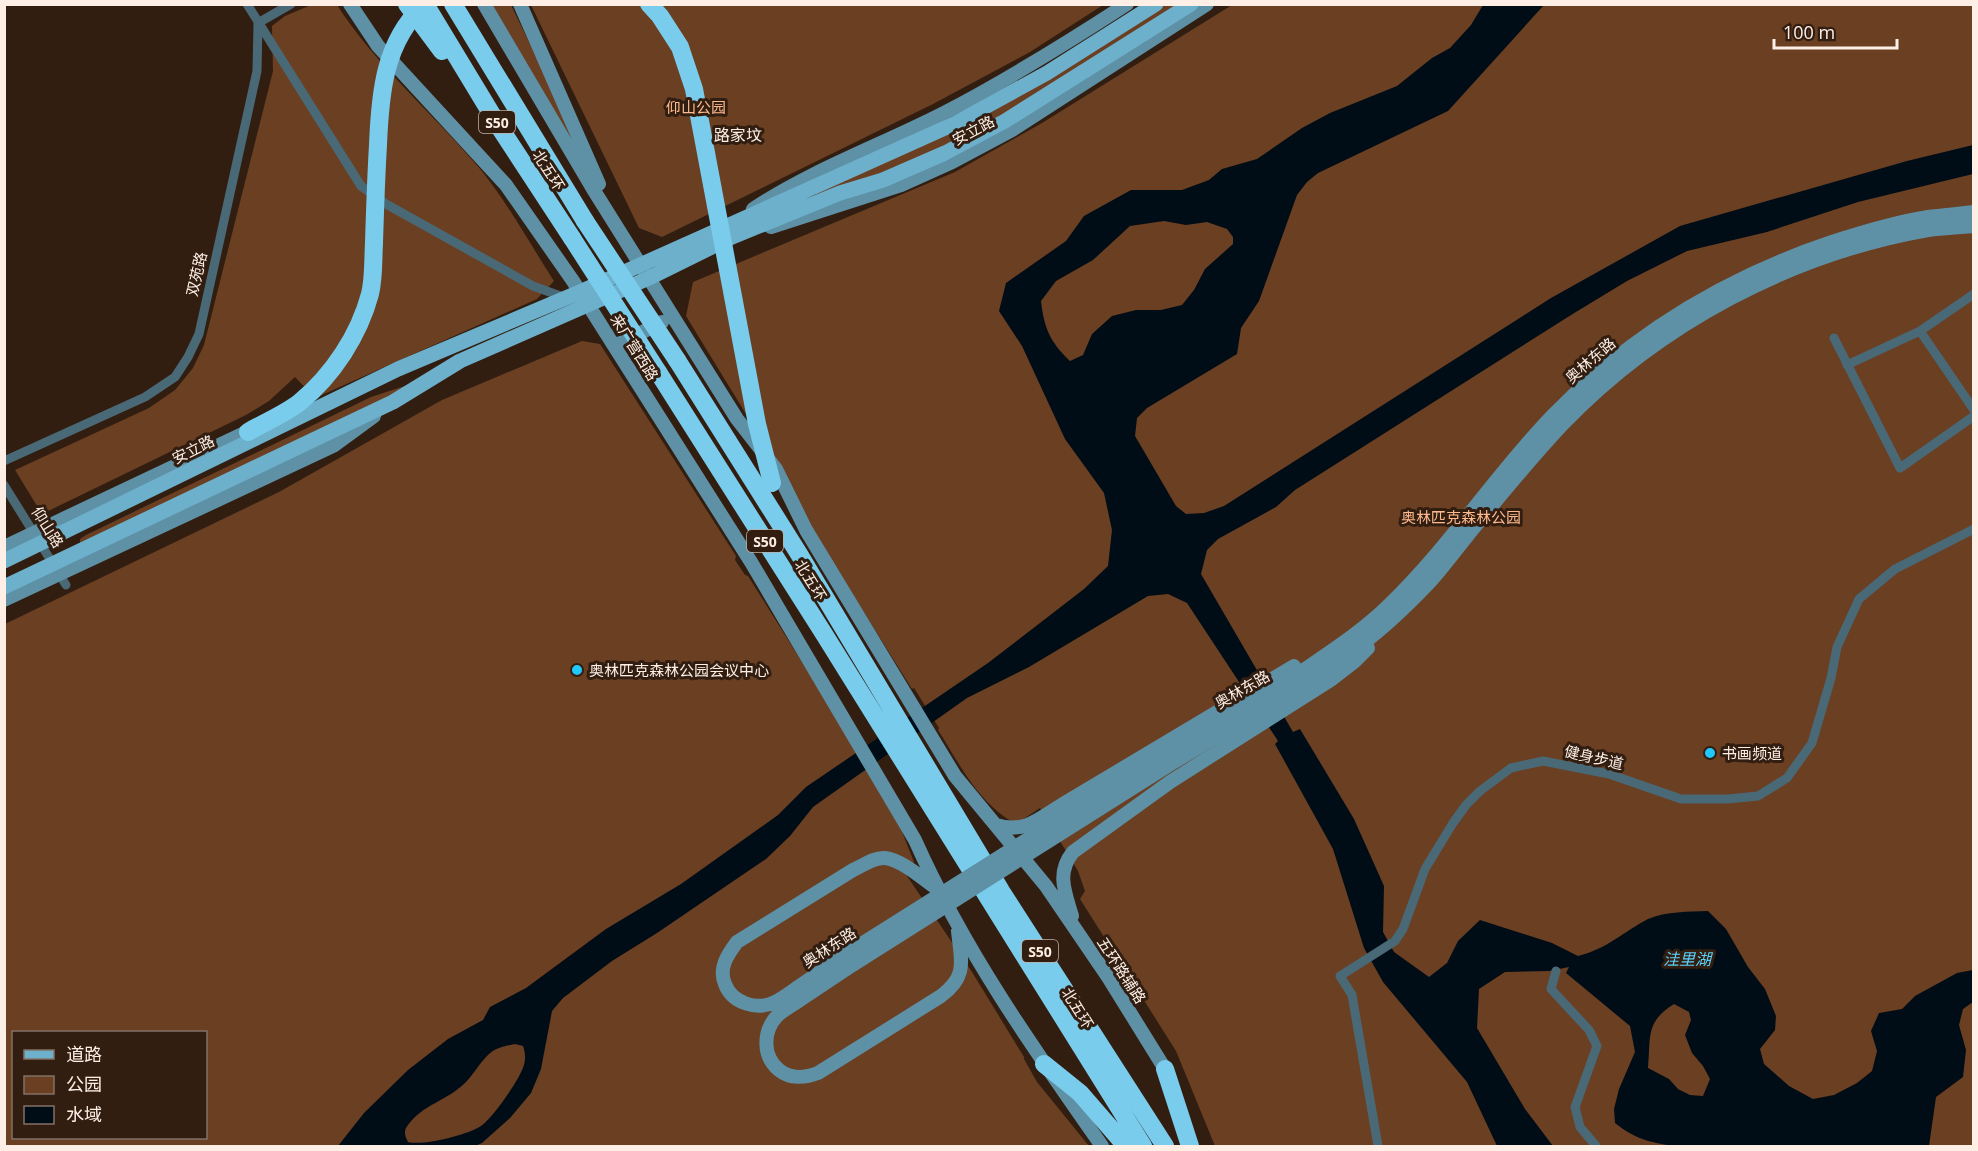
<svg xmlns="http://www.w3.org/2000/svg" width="1978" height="1151" font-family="'Open Sans','Noto Sans SC',sans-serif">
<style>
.green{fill:#6a3f22;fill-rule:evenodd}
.water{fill:#000d16;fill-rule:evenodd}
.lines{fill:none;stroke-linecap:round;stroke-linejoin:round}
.street{stroke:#4a6976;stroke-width:9}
.secondary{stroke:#5e91a6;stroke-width:14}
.primary{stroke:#6db0cb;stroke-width:15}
.highway{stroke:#7accec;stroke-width:18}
.secondary-bridge{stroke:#5e91a6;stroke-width:14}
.highway-bridge{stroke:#7accec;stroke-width:18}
.poi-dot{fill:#1fc9fd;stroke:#321e11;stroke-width:2}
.labels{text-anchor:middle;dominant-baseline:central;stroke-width:6;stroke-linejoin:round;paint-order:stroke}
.shield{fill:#321e11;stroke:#c0b0a6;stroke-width:1.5}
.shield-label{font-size:14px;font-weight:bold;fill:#fdefe6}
.park-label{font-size:15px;fill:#feba8e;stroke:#321e11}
.street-label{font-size:15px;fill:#fdefe6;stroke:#321e11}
.poi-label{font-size:15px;fill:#fdefe6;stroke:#321e11;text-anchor:start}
.neighbourhood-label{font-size:16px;fill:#fdefe6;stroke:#321e11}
.water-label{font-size:16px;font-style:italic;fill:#5ad1fd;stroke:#321e11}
</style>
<rect width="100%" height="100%" fill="#321e11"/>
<path class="green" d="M311 5H337C377 67 434 114 481 170 509 205 530 244 554 281L537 299 315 398 295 377 269 401 246 415 42 514 15 470 149 408 175 390 193 368 204 345 273 71 272 26 285 16Z
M489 5H511L577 141 573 143Z
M531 5H1103L1030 52 933 104 662 237 639 228Z
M1160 5H1183L1045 91 926 156 873 177 816 195 815 193Z
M1232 5H1973V1146H1215L1176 1051 1080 899 1085 891 1078 871 1040 808 1016 824C977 802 961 766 938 730L939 728 914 688 912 689 810 527 768 450 686 316 693 282 955 172 1042 123Z
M582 341 600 344 736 556 735 560 745 575 748 576 891 804 914 862 905 873 972 972 1024 1057V1059L1037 1082 1089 1146H5V624L279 492 442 400ZM14 1032H206V1138H14Z
M426 379 80 544V539L86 535 371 397Z"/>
<path class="water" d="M1483 5H1544L1448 111 1318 173 1307 182 1297 195 1259 301 1241 328 1237 354 1147 408 1137 418 1135 436 1176 506 1186 514 1204 513 1224 506 1551 298 1680 226 1907 161 1973 145V174L1858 202 1767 232 1687 251 1627 281 1571 315 1295 490 1276 507 1218 539 1207 550 1201 574 1293 732 1300 729 1354 819 1384 886 1383 932 1394 952 1429 977 1447 963 1458 941 1480 920 1552 943 1578 956C1607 949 1623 932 1648 919 1666 911 1689 912 1708 911L1726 929 1748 967 1765 989 1776 1016 1775 1030 1760 1049 1764 1064 1789 1086 1813 1099 1834 1095 1857 1083 1872 1071 1877 1051 1871 1031 1879 1013 1902 1009 1915 996 1957 973 1973 970V1002L1963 1009 1959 1025 1966 1050 1963 1077 1936 1097 1929 1146H1673C1649 1142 1635 1139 1615 1123L1614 1109 1619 1089 1635 1052 1630 1026 1566 973 1569 967 1549 971 1505 972 1479 989 1477 1028 1525 1109 1553 1146H1497L1467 1082 1383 982 1364 948 1333 849 1275 744 1278 741 1187 603 1168 594 1148 596 1029 667 967 698 813 807 790 836 766 859 657 933 612 961 563 998 552 1011 541 1069 531 1093 510 1118 482 1143 475 1146H338L364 1113 408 1070 448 1039 483 1020 490 1007 526 988 606 929 681 884 778 815 806 787 988 663 1084 589 1108 566 1112 530 1104 493 1065 439 1022 346 999 311 1006 283 1066 241 1084 216 1131 190H1182L1209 180 1222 169 1257 159 1302 128 1330 113 1397 86 1432 58 1450 48 1471 25ZM1164 221 1186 225 1207 222 1227 229 1233 237V244L1205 269 1194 290 1182 305 1161 310H1136L1112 316 1092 334 1083 355 1070 361C1050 342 1044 328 1041 301L1056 281 1093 260 1130 226ZM1674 1004 1689 1012 1691 1020 1685 1035 1692 1053 1703 1066 1710 1079 1703 1096 1690 1095 1678 1089 1669 1079 1648 1068C1651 1037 1645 1022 1674 1004ZM515 1044 523 1046C525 1052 526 1058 524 1065 520 1079 493 1118 481 1126 467 1135 424 1146 408 1142 405 1136 403 1131 408 1125 422 1105 448 1100 465 1083 474 1074 480 1062 489 1054 497 1047 506 1046 515 1044Z"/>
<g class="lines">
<path class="street" d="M247 4 361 186 386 204 533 286 566 298
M1974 294 1920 331 1974 410
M1834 338 1900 468 1974 416
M1847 365 1920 331
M4 461 145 397 175 377 188 357 199 334 257 71 258 23 291 4
M4 485 66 585
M1556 971 1551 989 1589 1030 1597 1046 1575 1107 1580 1127 1596 1146
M1378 1146 1352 995 1340 976 1395 941 1403 929 1425 869 1453 823 1466 805 1480 791 1511 768 1543 761 1609 774 1681 799H1728L1758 796 1787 778 1812 743 1831 678 1837 647 1859 599 1895 569 1974 529"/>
<path class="secondary" d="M350 4 378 46 506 185 573 281 751 562 915 840C964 950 1033 1048 1102 1146
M484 4 593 189 737 419 776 469 806 530 955 776 1046 886 1108 977 1165 1069 1169 1078
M520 4 599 184
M753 209C812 170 879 146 942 114 1006 81 1067 43 1127 4
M771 227 901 185 952 162 1012 130 1207 4
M615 346 662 322
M4 547 255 428
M4 600 333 446 374 416
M1285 683C1320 658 1359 635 1390 604 1450 546 1495 475 1553 415 1632 334 1724 278 1832 242 1863 232 1896 222 1928 217 1943 215 1958 214 1974 212
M1289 693C1312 678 1336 664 1357 648 1383 629 1406 607 1428 584 1442 569 1455 551 1468 535 1499 497 1529 460 1562 425 1659 324 1791 254 1928 230 1943 228 1959 227 1974 226
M996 825C1025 834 1040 818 1063 804L1294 666
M1072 916C1065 892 1056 873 1073 852L1170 782 1332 679 1354 662 1368 648
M852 950C834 962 816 975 798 987 791 992 783 998 775 1002 757 1011 732 1003 725 984 718 968 728 954 737 942L853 870C862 866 874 857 885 858 902 860 923 879 936 888
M854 964C836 976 818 988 800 1000 793 1005 783 1010 777 1016 763 1031 762 1056 779 1070 790 1079 805 1078 818 1073L941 996C968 976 961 961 958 931"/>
<path class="primary" d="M4 561 398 369 580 292 954 124 1047 73 1156 4
M4 587 393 402 460 361 649 278 732 237 840 193 883 180 945 153 1005 121 1191 4"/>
<path class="highway" d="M407 4 442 51
M425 4 500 128 572 238
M453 4 585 221
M677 360 799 554 1001 891 1165 1146
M658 372 824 634 1143 1146
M248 432C265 422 285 414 300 402 333 375 359 335 370 294 374 278 373 259 374 243
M1044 1064 1080 1093 1126 1146
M1165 1069 1190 1146"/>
<path class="secondary-bridge" d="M852 950 1161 755 1285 683
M854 964 1169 765 1289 693"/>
<path class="highway-bridge" d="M649 4 660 16 680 47 694 89 757 424 772 483
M585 221 677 360
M572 238 658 372
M374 243C375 210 376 178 378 145 380 94 384 41 425 4"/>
</g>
<g class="poi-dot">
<circle cx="577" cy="670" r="6"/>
<circle cx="1710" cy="753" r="6"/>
</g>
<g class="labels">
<g class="shield">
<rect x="479" y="111" width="36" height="22" rx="4.5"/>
<rect x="747" y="530" width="36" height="22" rx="4.5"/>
<rect x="1022" y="940" width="36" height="22" rx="4.5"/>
</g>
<g class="shield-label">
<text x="497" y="122">S50</text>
<text x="765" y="541">S50</text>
<text x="1040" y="951">S50</text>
</g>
<g class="park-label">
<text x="696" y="107">仰山公园</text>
<text x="1461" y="517">奥林匹克森林公园</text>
</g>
<g class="street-label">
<text transform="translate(973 130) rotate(-28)">安立路</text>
<text transform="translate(549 170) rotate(57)">北五环</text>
<text transform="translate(196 274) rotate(-77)">双苑路</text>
<text transform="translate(635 347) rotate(58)">来广营西路</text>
<text transform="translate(1590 360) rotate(-41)">奥林东路</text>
<text transform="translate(193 449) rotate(-26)">安立路</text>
<text transform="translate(48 527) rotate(58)">仰山路</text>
<text transform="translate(811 580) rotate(58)">北五环</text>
<text transform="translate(1242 689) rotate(-30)">奥林东路</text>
<text transform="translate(1594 757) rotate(13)">健身步道</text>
<text transform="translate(829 947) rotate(-33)">奥林东路</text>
<text transform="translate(1122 970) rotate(57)">五环路辅路</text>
<text transform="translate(1078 1008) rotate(58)">北五环</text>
</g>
<g class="poi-label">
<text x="589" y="670">奥林匹克森林公园会议中心</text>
<text x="1722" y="753">书画频道</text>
</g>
<g class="neighbourhood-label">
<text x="738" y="135">路家坟</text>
</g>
<g class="water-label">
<text x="1687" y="959">洼里湖</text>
</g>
</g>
<rect width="1978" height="1151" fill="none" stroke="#fdefe6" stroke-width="12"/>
<rect x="12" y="1031" width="195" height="108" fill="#321e11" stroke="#837266" stroke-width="1.5"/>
<rect x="24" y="1050" width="30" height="9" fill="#6db0cb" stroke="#837266" stroke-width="1.5"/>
<text x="66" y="1061" font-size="18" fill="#fdefe6">道路</text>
<rect x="24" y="1076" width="30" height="18" fill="#6a3f22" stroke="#837266" stroke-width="1.5"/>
<text x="66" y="1091" font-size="18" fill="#fdefe6">公园</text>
<rect x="24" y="1106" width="30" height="18" fill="#000d16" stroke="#837266" stroke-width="1.5"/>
<text x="66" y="1121" font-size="18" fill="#fdefe6">水域</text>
<path d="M1774 39v9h123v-9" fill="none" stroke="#fdefe6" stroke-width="3"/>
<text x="1783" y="39" font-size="18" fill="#fdefe6" stroke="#321e11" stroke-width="4.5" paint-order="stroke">100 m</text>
</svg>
